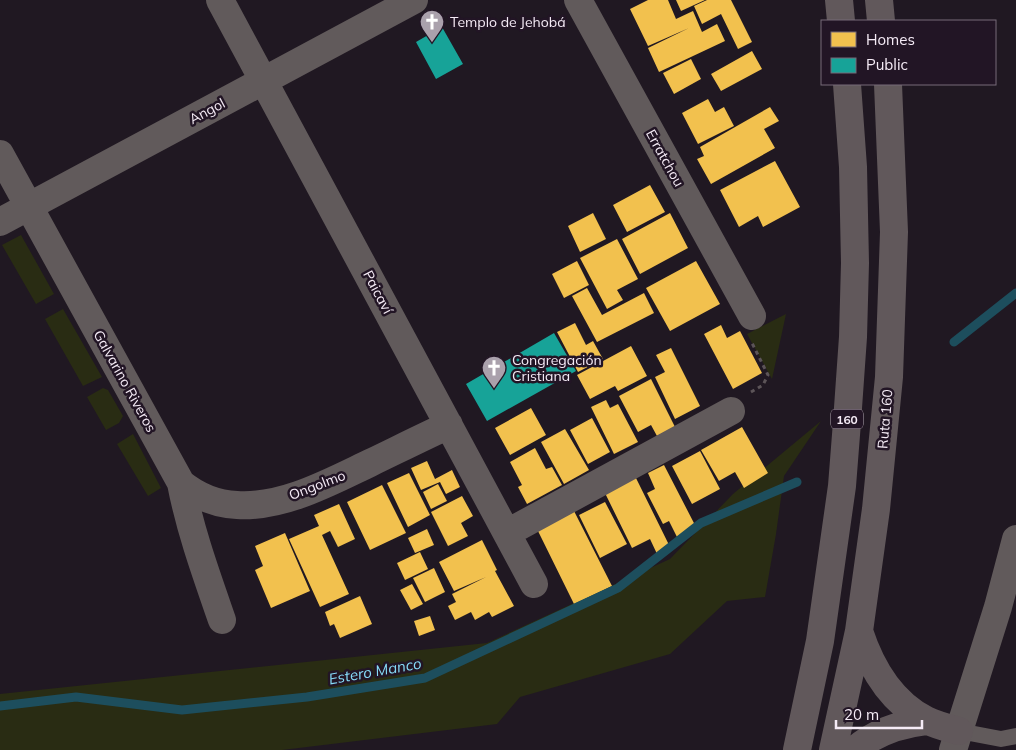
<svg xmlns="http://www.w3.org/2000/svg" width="1016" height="750" font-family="Mulish,sans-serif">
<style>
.green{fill:#292c13}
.homes{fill:#f2c14e}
.public{fill:#17a398}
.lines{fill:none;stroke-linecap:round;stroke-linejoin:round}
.stream{stroke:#1d4e5d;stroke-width:9}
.path{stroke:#5c5458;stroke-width:3;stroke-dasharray:4 4;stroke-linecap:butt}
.service{stroke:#615a5b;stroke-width:16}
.minor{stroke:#615a5b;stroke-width:28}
.motorway{stroke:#61585b;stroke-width:28}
.labels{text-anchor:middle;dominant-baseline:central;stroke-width:5;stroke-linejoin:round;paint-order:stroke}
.shield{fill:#221525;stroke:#b6abb7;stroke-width:1}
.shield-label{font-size:12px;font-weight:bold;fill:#f5ebf6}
.poi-label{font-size:14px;fill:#f5ebf6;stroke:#221525;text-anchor:start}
.street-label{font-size:14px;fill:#f5ebf6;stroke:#221525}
.water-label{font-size:15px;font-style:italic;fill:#86dbf8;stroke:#221525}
</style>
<rect width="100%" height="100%" fill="#201822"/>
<path class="green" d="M21 235 54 294 36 304 2 245Z
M63 309 102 377 83 386 45 319Z
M786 314 772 379 747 334Z
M103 388 108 390 123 416 119 423 106 430 87 397Z
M821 421 784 476 776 534 765 597 727 601 670 654 520 697 497 724 282 750H0V694L487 643 670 559 733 494Z
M133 434 161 488 148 496 117 444Z"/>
<path class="homes" d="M648 0H668L676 19 693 11 702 32 717 24 725 41 659 72 648 48 689 28 648 46 630 9Z
M676 0H705L681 11Z
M707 0H731L752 42 738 49 721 14 702 24 694 6Z
M752 51 762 69 721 91 711 74Z
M691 59 701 79 674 94 663 73Z
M708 99 715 112 724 107 734 126 698 144 682 113Z
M770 107 779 121 764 129 775 148 711 184 697 159 704 156 700 147Z
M775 161 800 207 763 227 758 216 739 227 720 190Z
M650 185 665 212 627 232 613 205Z
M593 213 606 239 580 252 568 226Z
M670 213 688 248 640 274 622 239Z
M617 239 638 279 617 290 623 300 607 309 580 258Z
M577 261 589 285 564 298 552 274Z
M696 261 720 304 670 331 646 288Z
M587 288 602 315 644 293 654 313 597 342 572 296Z
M575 323 586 345 593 341 603 359 578 372 557 332Z
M721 325 727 338 740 331 762 373 733 389 704 334Z
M631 346 647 376 618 391 615 386 590 399 577 375Z
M671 348 700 406 675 419 655 377 665 372 656 355Z
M651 379 675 427 657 436 651 425 638 432 619 396Z
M606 400 610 408 618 404 638 442 614 454 591 407Z
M531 408 546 435 510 455 495 428Z
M592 418 610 452 588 464 570 430Z
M742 427 768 473 744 488 735 472 719 481 701 450Z
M565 429 589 470 564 484 541 442Z
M535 448 546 469 552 467 562 485 527 504 518 487 522 485 510 462Z
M700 451 720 489 692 504 672 466Z
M427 461 435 479 452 470 460 487 446 494 440 482 421 490 411 468Z
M664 465 696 527 677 537 669 521 663 524 647 493 655 489 648 473Z
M409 473 430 515 408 527 387 483Z
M635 476 671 549 658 556 650 539 632 548 604 491Z
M438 484 447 501 431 509 423 492Z
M382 485 406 533 370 550 347 502Z
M462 496 473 516 461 523 468 536 448 546 431 512Z
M605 502 627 544 600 558 579 515Z
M339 504 355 539 338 547 330 531 322 535 349 594 320 607 289 539 319 526 314 515Z
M574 511 612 586 574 604 537 529Z
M427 529 434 545 415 553 408 538Z
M285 533 310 591 271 608 255 570 263 566 255 546Z
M482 540 497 570 495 571 514 606 492 617 489 612 475 620 471 612 455 620 448 606 456 602 452 594 486 577 454 591 439 562Z
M420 552 428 569 405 580 397 563Z
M434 568 445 592 425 602 413 578Z
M412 584 423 604 411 610 400 590Z
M360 596 372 624 340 638 334 624 330 626 325 612Z
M430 616 435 630 419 636 414 621Z"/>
<path class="public" d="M442 27 463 64 436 79 416 42Z
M554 333 576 371 487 421 466 384Z"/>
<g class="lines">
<path class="stream" d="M954 342 1016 293
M0 706 76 697 182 710 307 697 425 678 618 588 701 523 797 482"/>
<path class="path" d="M751 392 763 385 768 375 752 343"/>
<path class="service" d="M959 731 1001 739 1016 736"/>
<path class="minor" d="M220 0 534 584
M578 0 752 316
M0 154 181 483C190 530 206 574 222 620
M0 222 414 0
M181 483C197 496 215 504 237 505 283 508 330 482 370 463 397 450 423 437 449 425
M507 533 731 411
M953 750 998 607 1016 539"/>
<path class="motorway" d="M839 0 841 21
M879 0 881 21
M859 631C871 668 891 702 926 720 936 725 948 728 959 731
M797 750 820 641 842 486 847 422 853 337 855 263 853 167 847 84
M833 750 859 631 876 509 889 377 894 232 888 84
M855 750C875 732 901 724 926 721"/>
</g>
<defs>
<symbol id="church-pin" viewBox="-11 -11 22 30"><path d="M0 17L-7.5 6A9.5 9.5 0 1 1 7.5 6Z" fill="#aaa1ac" stroke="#221525"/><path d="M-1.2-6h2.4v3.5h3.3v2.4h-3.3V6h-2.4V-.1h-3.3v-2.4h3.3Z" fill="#fff"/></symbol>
</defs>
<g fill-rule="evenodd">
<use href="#church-pin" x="418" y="8" width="28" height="38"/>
<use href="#church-pin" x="480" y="354" width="28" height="38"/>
</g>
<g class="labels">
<rect class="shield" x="831" y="409.5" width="32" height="19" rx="4"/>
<g class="shield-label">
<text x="847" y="419">160</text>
</g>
<g class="poi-label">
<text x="450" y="22">Templo de Jehobá</text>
<text x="512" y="360">Congregación<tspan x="512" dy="16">Cristiana</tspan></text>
</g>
<g class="street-label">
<text transform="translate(207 111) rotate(-28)">Angol</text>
<text transform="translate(665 158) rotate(61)">Erratchou</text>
<text transform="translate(378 292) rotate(62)">Paicaví</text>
<text transform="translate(125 381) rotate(61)">Galvarino Riveros</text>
<text transform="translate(885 419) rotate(-85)">Ruta 160</text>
<text transform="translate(317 485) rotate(-21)">Ongolmo</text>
</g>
<g class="water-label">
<text transform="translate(375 671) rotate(-10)">Estero Manco</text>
</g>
</g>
<rect x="821" y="20" width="175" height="65" fill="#221525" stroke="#766b79"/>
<rect x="831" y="32" width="25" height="15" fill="#f2c14e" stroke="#766b79"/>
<text x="866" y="45" font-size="15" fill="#f5ebf6">Homes</text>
<rect x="831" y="58" width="25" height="15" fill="#17a398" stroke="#766b79"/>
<text x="866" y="70" font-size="15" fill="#f5ebf6">Public</text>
<path d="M836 720v8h86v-8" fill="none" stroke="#f5ebf6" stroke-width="2.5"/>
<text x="844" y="720" font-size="15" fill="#f5ebf6" stroke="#221525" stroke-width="4" paint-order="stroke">20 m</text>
</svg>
